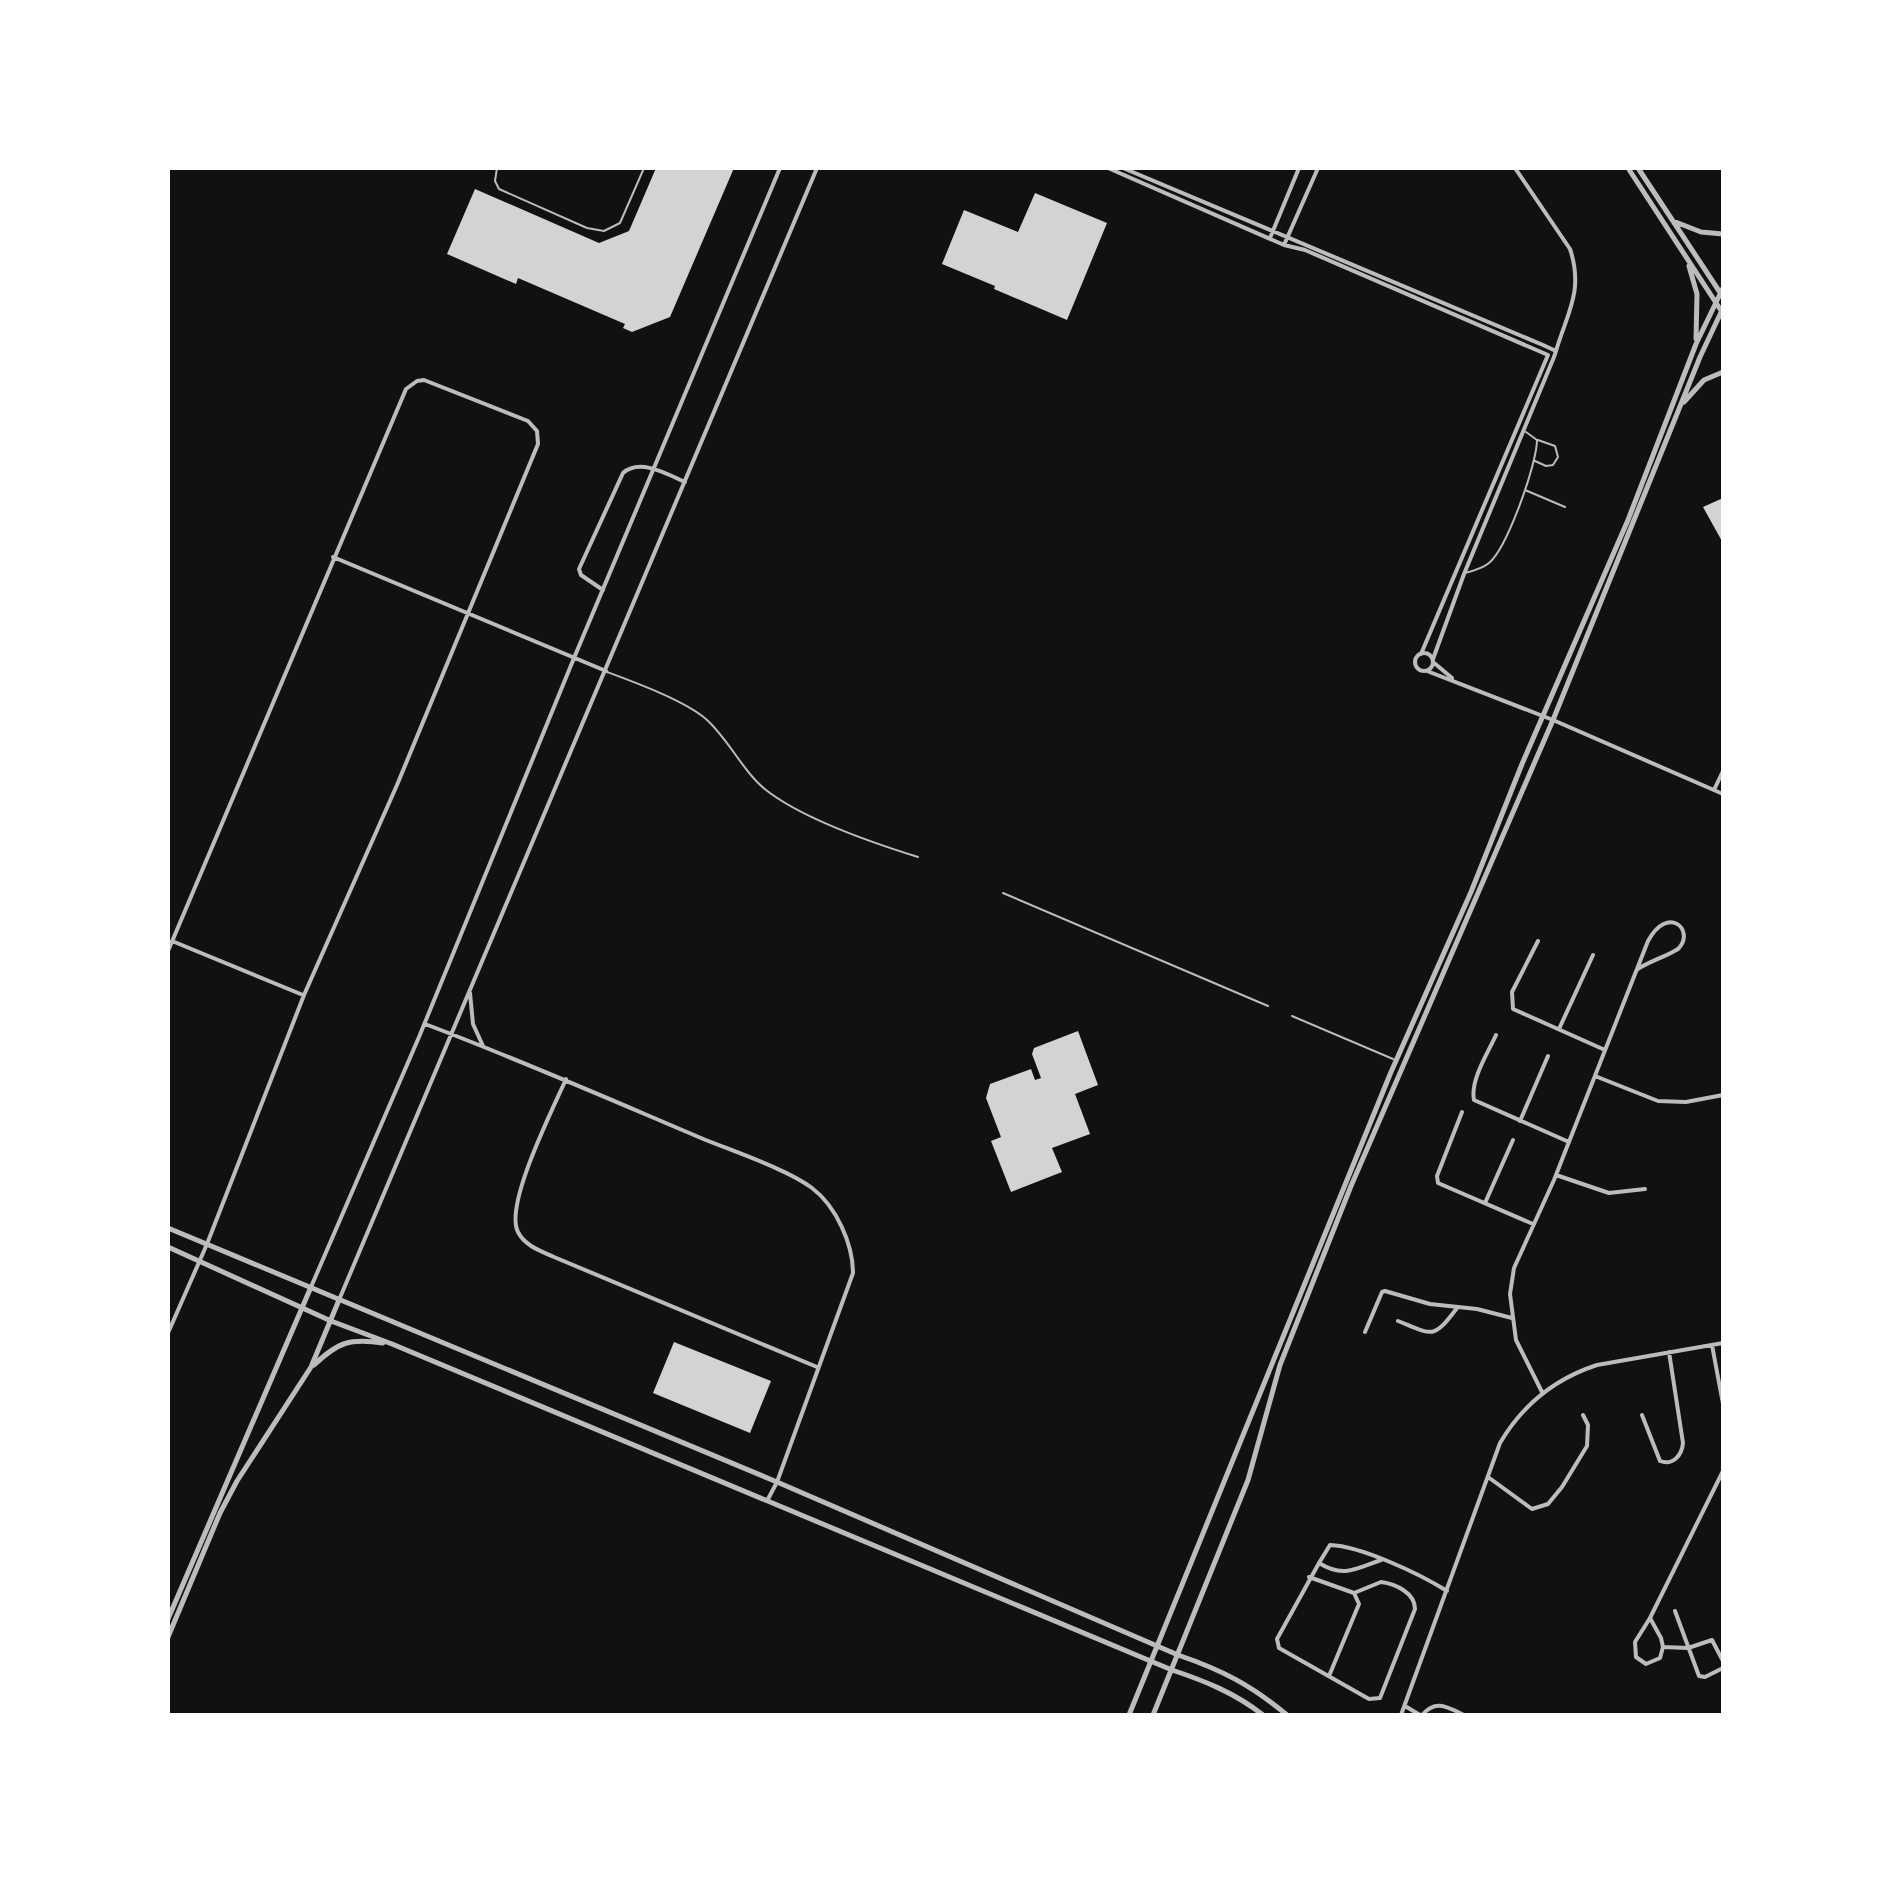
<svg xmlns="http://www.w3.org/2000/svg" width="1891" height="1883" font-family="Montserrat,sans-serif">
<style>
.building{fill:#d3d3d3}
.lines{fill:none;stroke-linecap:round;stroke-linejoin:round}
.service{stroke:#bcbcbc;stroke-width:2}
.minor{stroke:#bcbcbc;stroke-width:4}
.tertiary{stroke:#bcbcbc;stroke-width:5}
</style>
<rect width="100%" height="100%" fill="#111"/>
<path class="building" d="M656 168H734L670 317 632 332 623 328 625 324 518 278 516 284 447 254 475 189 599 243 629 231Z
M1035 193 1107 223 1067 320 994 289 995 286 942 264 964 210 1018 232Z
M1723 498V543L1703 507Z
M1078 1031 1098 1085 1075 1094 1090 1134 1052 1148 1062 1172 1011 1192 991 1141 1001 1137 986 1098 990 1084 1031 1069 1035 1080 1041 1078 1032 1054 1034 1048Z
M674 1342 771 1381 750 1433 653 1393Z"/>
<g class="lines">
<path class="service" d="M497 168 495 181 499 189 587 228 604 231 620 223 644 168
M1535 461 1546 466 1553 465 1558 457 1555 446 1538 440
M1525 490 1565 507
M1465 573C1473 571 1483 568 1489 563 1507 548 1537 464 1537 440L1526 432
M607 672C634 682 686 701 707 720 729 740 744 773 766 790 803 819 873 843 918 857
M1003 893 1268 1006
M1292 1016 1393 1059"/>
<path class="minor" d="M1108 168 1284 245 1305 250 1548 355 1421 654
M1123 168 1543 345 1556 351 1554 357
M1515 168 1570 249C1584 291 1567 313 1556 351
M1270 238 1299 168
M1284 245 1318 168
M333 557 606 671
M603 590 581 575 579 569 623 473C640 458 667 474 685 482
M1415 662a9 9 0 1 1 18 0a9 9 0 1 1-18 0Z
M1433 659 1464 574 1554 357
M1433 662 1452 678
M1427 671 1553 720 1723 794
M1714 790 1723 771
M172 941 303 995
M1538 941 1512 992 1513 1009 1605 1050
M168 951 406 389 417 381 424 380 528 421 537 431 538 444 397 785 304 995 207 1244 168 1333
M470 993 473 1024 483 1046
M425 1024C518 1059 609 1099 701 1138 732 1151 787 1169 812 1188 836 1206 853 1244 853 1273L777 1482 767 1501
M1559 1029 1593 955
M1496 1035C1488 1053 1470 1080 1474 1100L1569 1142
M1595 1076 1658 1101 1686 1102 1723 1095
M566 1079C553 1109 504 1205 518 1232 525 1246 541 1251 554 1257L817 1367
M1462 1112 1437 1176 1438 1183 1533 1224
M1520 1121 1548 1056
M1556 1175 1609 1193 1645 1189
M1485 1203 1513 1140
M311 1287 419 1037 574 658 780 168
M339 1300 817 168
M1398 1321C1433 1335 1433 1340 1457 1308
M1365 1332 1382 1292 1385 1291 1430 1304 1477 1309 1512 1318
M1712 1345 1723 1404
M1542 1392 1516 1340 1510 1294 1514 1268 1554 1180 1648 941C1668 904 1695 930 1679 948 1673 954 1647 962 1638 969
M1642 1415 1660 1461C1673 1466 1682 1455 1683 1443L1669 1352
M1488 1477 1532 1509 1548 1504 1562 1487 1587 1446 1588 1425 1583 1415
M1381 1560C1356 1569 1343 1578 1319 1563L1330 1545C1361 1546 1420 1574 1447 1591
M1309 1577 1354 1593 1381 1582C1396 1584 1415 1593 1415 1609L1380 1698 1369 1699 1279 1648 1277 1639 1319 1563
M1675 1611 1699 1676 1705 1677 1723 1668
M1650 1618 1661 1638 1663 1647 1660 1658 1646 1664 1636 1657 1635 1642 1650 1618 1723 1471
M1663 1647 1688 1648 1712 1640 1723 1661
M1329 1676 1359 1604 1354 1593
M1405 1706 1420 1715
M1401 1715 1500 1443C1523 1404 1554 1379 1597 1365L1723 1343
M1422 1715C1436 1699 1447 1707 1464 1715"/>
<path class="tertiary" d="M1628 168 1722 312
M1638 168 1723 297
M1673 221 1701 232 1723 234
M1689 266 1697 294 1696 339
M1684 402 1704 380 1723 372
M168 1228 777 1482 1178 1655C1222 1670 1251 1685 1287 1715
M168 1247 331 1321 392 1344 1172 1670C1205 1681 1235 1693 1263 1715
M314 1365C338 1342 350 1338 383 1343
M168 1619 311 1287
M168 1637 220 1513 237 1481 311 1367 339 1300
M1129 1715 1391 1072 1471 892 1522 764 1628 520 1696 344 1723 288
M1153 1715 1248 1480 1280 1365 1351 1186 1553 720 1700 357 1723 308"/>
</g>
<rect width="1891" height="1883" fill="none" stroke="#ffffff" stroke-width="340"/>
</svg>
